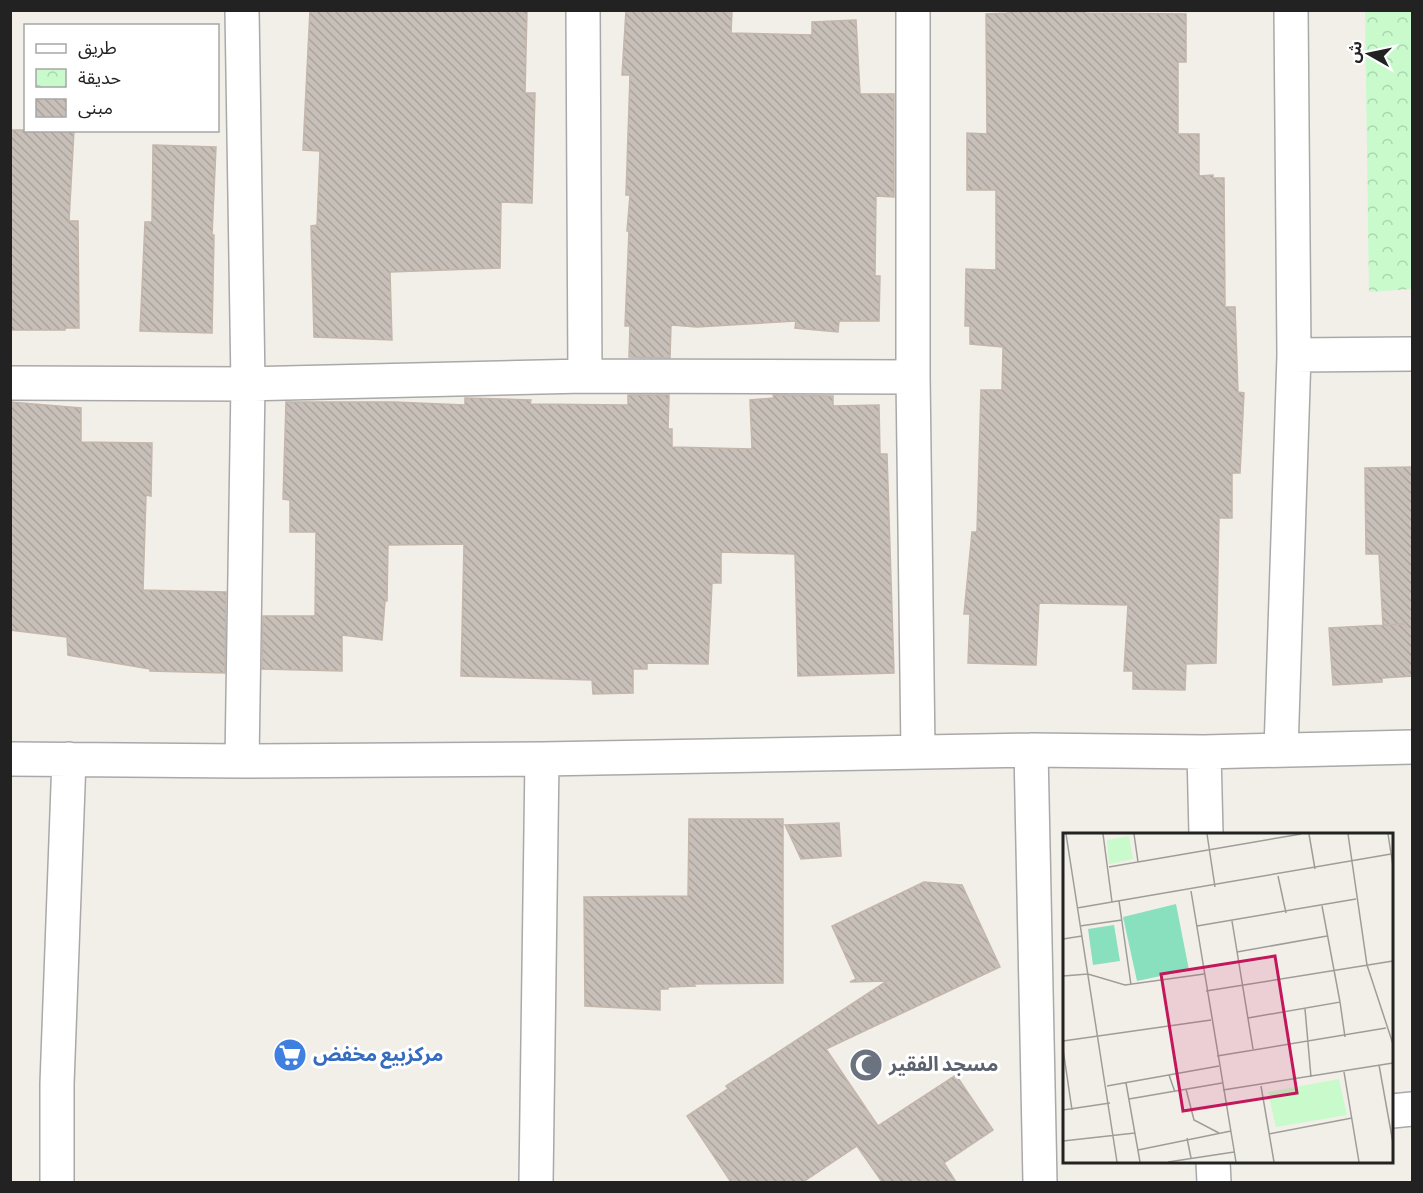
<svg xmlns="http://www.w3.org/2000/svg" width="1423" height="1193" font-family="'Sofia Sans Condensed','Noto Sans Arabic',sans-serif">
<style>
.park{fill:url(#park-crowns)}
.building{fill:url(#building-back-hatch);stroke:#c4b6ab;stroke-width:1.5}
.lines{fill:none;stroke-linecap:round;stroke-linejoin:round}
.street-casing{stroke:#a9a9a9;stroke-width:36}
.street{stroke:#fff;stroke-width:33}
.labels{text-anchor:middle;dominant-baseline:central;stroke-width:6;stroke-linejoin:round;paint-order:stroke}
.shop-label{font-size:20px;font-weight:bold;fill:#366cbe;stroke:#fff;text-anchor:start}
.worship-label{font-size:20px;font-weight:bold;fill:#5b616d;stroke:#fff;text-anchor:start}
.inset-road{fill:none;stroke:#9f9d99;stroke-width:1.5}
.view{fill:#c2185b;fill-opacity:0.15;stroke:#c2185b;stroke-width:3}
.inset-edge{fill:none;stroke:#222;stroke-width:3}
</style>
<defs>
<pattern id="park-crowns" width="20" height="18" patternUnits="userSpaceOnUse" patternTransform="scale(1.5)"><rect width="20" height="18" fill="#c8facc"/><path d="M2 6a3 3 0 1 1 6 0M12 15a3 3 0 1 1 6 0" fill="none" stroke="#acd6af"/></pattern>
<pattern id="building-back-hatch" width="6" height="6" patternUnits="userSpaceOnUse" patternTransform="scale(1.5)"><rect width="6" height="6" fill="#c7bfb8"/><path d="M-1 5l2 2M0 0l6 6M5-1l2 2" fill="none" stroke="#aba49e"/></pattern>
</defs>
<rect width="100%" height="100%" fill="#f2efe9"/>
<path class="park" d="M1365 11H1412V289L1369 292Z"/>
<path class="building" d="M310 10H527L525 93H535L532 203 501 202 500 268 390 272 392 340 314 337 311 226 317 225 320 151 303 150Z
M626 10H732L731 33 812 35V22L856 20 860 94H894V197L876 196 875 276H880L879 321H839L838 332 795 328 796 321 697 327 671 325 670 358 629 357 630 326H625L629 231H627L630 195H626L630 75H622Z
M1008 10H1085V13L1186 14V62H1178V134H1199V176L1213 175V178H1224L1225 307H1235L1238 392 1244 393 1240 473H1232V518H1219L1216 663 1186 664 1185 690 1133 689V671H1124L1128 605 1039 603 1036 665 968 663 970 614H964L972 532H977L981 390H1002L1003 347 970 344V326H965L966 269 996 270V190H967V133L987 134 986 14 1008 13Z
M10 130H74L69 221H78L79 328H65V330H10Z
M153 145 216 147 212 235H214L212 333 140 331 145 222H152Z
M628 395H669L668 429H672V447L752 449 750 400 774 398 773 395 833 396V406L879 405 880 454H887L894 673 798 676 795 554 721 552V583H712L708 664 647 663V669H633V693L593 694 592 680 461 676 464 544 388 545 387 601H385L382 640 342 635V671L262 669 263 616H315L316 532H290V500L283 499 286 402H394L465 405V398L531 400 530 404 628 405Z
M10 402 81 408V442L152 443 151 496 146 495 143 590 226 592 225 673 150 671V669L68 655 67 637 10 630Z
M1413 467V676L1382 678V682L1333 685 1329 628 1404 624 1383 625 1379 554H1366L1365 468Z
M689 819H783V983L693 984 695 986 668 987V989H660V1010L585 1006 584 897 688 896Z
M839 823 841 856 801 859 785 825Z
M924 882 962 885 1000 967 826 1049 878 1126 956 1075 993 1130 944 1163 956 1182H882L857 1146 803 1182H731L687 1116 728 1089 726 1086 887 981 850 982 856 979 832 926Z"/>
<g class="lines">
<defs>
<path id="street" d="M583 10 585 376
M913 10V377L918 752
M1294 355 1412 354
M10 383 248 384 585 376 913 377
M1031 750 1040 1182
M1281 750 1294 355 1291 10
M1204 752 1206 834
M10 759 242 761 542 759 1031 750 1204 752 1412 747
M242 761 248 384 242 10
M1392 1111 1412 1109
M1213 1162 1214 1182
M57 1182V1084L69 759
M536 1182 542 759"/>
</defs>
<use href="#street" class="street-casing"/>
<use href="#street" class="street"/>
</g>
<defs>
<symbol id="supermarket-disc" viewBox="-11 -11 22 22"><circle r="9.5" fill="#3f7fe0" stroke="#fff"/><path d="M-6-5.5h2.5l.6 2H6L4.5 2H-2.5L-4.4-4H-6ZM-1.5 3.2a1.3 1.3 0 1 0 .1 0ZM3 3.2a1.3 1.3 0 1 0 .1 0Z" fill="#fff"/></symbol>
<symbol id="mosque-disc" viewBox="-11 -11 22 22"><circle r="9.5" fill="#6b7280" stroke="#fff"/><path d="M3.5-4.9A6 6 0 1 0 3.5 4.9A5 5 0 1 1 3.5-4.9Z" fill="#fff"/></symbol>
</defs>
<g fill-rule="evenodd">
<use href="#supermarket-disc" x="271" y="1036" width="38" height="38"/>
<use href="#mosque-disc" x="847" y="1046" width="38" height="38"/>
</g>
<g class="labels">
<g class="shop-label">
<text x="313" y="1055">مركزبيع مخفض</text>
</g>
<g class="worship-label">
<text x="889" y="1065">مسجد الفقير</text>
</g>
</g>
<g transform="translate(1063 833)">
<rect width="330" height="330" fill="#f2efe9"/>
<path d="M66 3 70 26 46 31 44 7ZM276 246 284 282 213 294 205 259Z" fill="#c8facc"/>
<path d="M113 71 126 137 74 148 60 84ZM51 92 57 128 30 132 25 96Z" fill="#88e0be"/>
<path class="inset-road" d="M3 1 54 329M40 1 49 69M144 1 152 54M246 1 252 36M285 1 304 132 330 211M325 1 330 33M75 29 238 1M46 34 75 29 71 1M215 43 223 80M128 58 173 329M56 68 68 152M259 73 277 169M14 75 328 21M169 88 190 216M17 93 59 87M134 93 293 66M0 106 19 103M174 119 264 103M0 143 25 141 62 152 141 141M143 158 330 128M242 176 248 244M185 185 277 169 282 204M0 208 148 187M0 216 9 277M154 223 323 195M316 232 330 310M281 239 296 329M106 242 112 259M63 250 77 329M44 253 156 233M198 253 211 329M123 256 131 287 156 300M160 257 330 230M66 266 159 250M0 277 47 270M206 301 289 285M124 305 128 325M0 308 72 300M75 317 168 298M105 329 171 319"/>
<path class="view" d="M212 123 234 260 120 278 98 141Z"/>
<rect width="330" height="330" class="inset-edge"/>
</g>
<rect width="1423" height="1193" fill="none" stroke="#222222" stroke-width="24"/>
<rect x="24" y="24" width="195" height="108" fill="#ffffff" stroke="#a7a7a7" stroke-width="1.5"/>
<rect x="36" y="44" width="30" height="9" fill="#ffffff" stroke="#a7a7a7" stroke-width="1.5"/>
<text x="78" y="54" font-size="18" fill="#222222">طريق</text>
<rect x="36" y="69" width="30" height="18" fill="url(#park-crowns)" stroke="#a7a7a7" stroke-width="1.5"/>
<text x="78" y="84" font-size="18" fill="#222222">حديقة</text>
<rect x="36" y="99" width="30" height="18" fill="url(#building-back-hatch)" stroke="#a7a7a7" stroke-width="1.5"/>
<text x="78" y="114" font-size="18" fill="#222222">مبنى</text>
<g transform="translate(1369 54) rotate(279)" stroke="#ffffff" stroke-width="4.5" paint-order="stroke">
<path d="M0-4.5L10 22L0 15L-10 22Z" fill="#222222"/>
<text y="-9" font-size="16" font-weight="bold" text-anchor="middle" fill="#222222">ش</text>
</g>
</svg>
